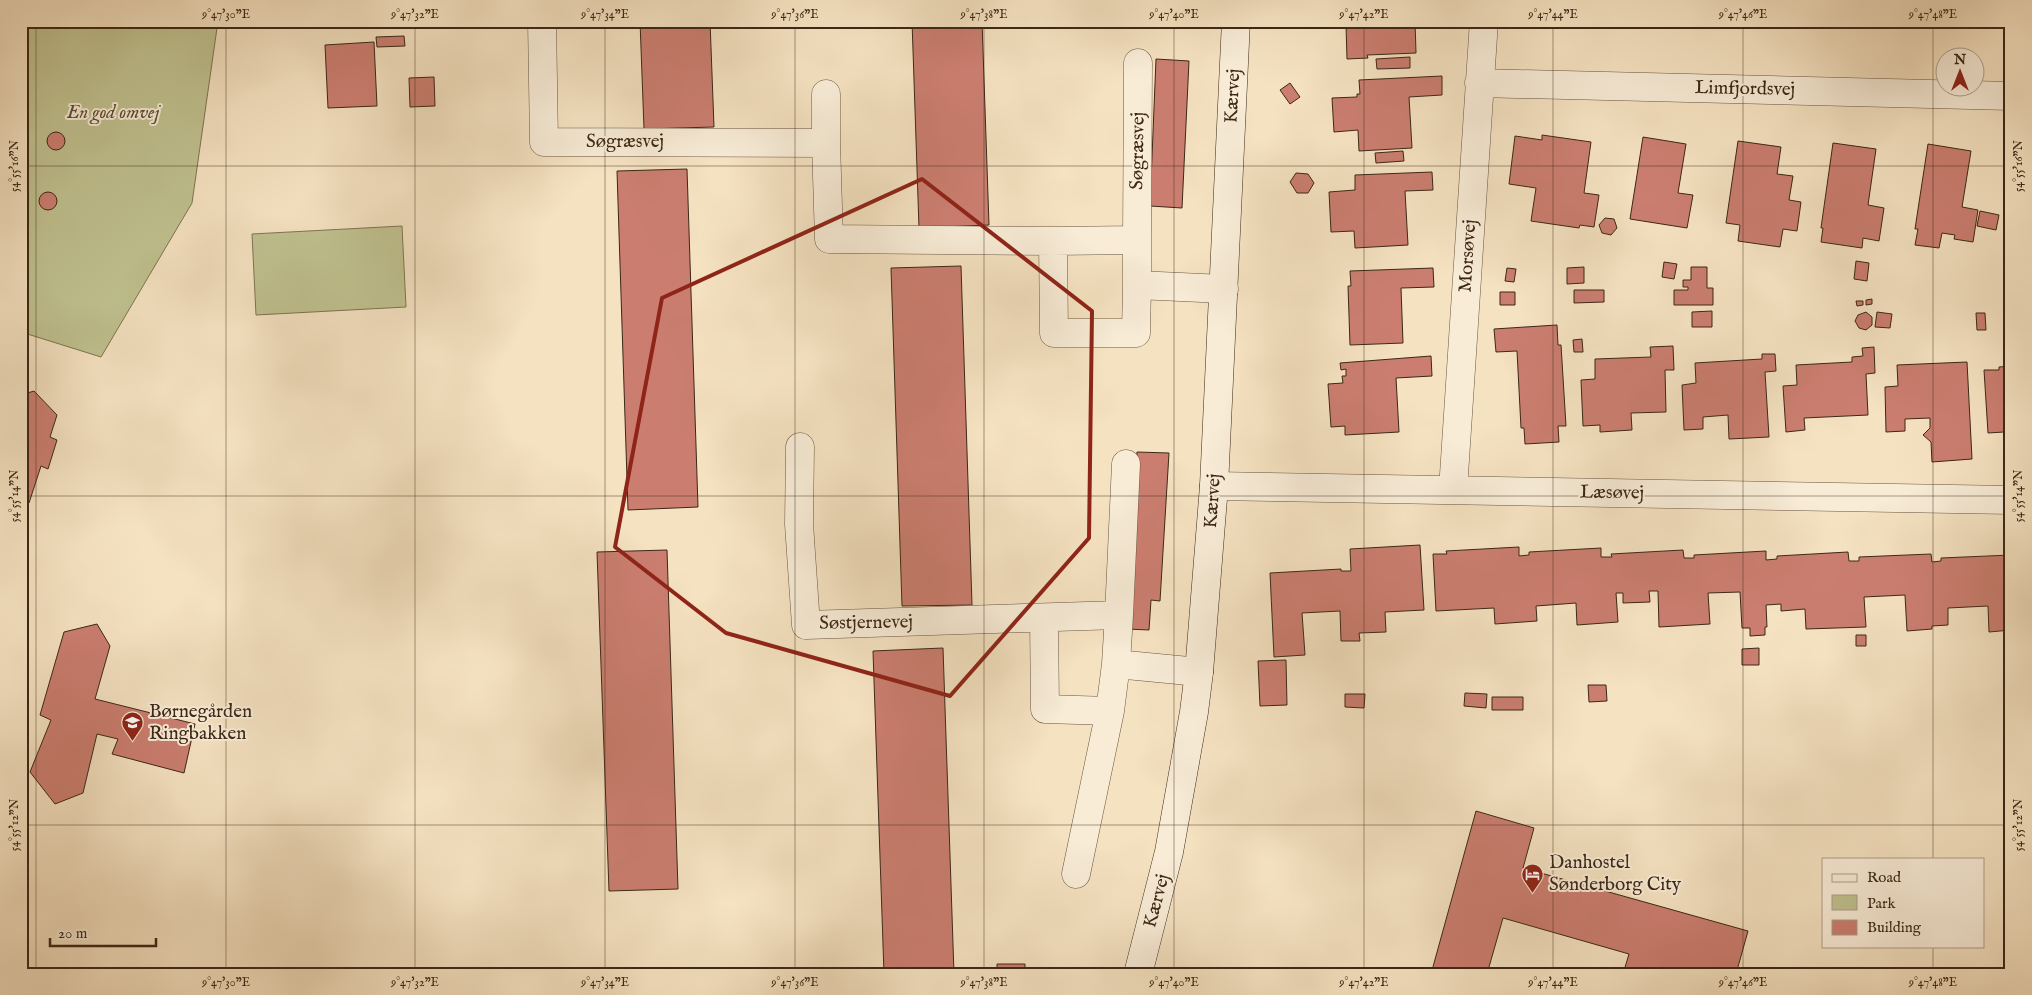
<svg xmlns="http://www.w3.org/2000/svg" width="2032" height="995" font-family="'IM FELL English',serif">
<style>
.green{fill:#c0c290;stroke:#7e7453}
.building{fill:#cb7e70;stroke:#3c2716}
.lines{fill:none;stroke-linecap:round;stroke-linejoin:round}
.street-casing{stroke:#6a5641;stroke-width:29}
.secondary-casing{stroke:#3c2716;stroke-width:29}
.street{stroke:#f8ecd7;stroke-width:28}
.secondary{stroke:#f8ecd7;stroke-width:28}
.marked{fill:none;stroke:#8f2418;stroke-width:4;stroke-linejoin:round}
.ticks{fill:none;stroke:#3c2716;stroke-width:1;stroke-opacity:0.45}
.labels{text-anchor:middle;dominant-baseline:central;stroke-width:4;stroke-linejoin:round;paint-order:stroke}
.street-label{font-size:19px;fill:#3c2716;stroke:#f8ecd7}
.park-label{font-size:19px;font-style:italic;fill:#5d4e34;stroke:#f8ecd7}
.poi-label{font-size:19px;fill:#3c2716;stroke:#f8ecd7;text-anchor:start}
.neatline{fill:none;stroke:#3c2716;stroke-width:2}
.ticks-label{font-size:12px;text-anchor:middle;fill:#3c2716}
</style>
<rect width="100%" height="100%" fill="#f5e2c1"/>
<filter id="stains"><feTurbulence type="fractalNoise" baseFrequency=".004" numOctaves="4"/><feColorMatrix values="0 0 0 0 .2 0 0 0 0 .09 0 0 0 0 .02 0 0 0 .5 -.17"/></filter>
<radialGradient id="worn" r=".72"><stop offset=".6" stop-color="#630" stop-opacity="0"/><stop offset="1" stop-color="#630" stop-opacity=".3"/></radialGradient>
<path class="green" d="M21 21H218L192 203 101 357 21 332Z
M402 226 406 307 256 315 252 234Z"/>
<path class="building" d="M370 21H440V25L370 28Z
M640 21H710L714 127 644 129Z
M912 21H982L989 225 919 228Z
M1362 21H1415L1416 53 1367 55 1368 58 1347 59 1346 25 1362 24Z
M1764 21H1787V25Z
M1848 21H1883L1882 27Z
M1893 21H1911L1910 27 1893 25Z
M1928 21H1978L1977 28Z
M404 36 405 46 377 47 376 37Z
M374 42 377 106 328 108 325 45Z
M1410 57V68L1377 69 1376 59Z
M1156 59 1189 61 1182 208 1150 206Z
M1442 76V95L1409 97 1412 148 1359 151 1358 130 1334 132 1332 98 1357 97V94H1360L1359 80Z
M434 77 435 106 410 107 409 78Z
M1290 83 1300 97 1290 104 1280 90Z
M47 141a9 9 0 1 1 18 0a9 9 0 1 1-18 0Z
M1542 135 1591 142 1584 193 1599 195 1594 227 1580 225 1579 228 1531 221 1536 188 1509 184 1515 136 1542 140Z
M1643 137 1686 144 1678 193 1693 195 1687 228 1630 219Z
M1738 141 1781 147 1777 174 1793 176 1789 200 1801 202 1797 231 1783 229 1780 247 1738 241 1740 225 1726 223Z
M1833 143 1876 149 1868 205 1884 208 1879 241 1863 238 1862 248 1821 242 1823 228H1821Z
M1928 144 1971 151 1962 207 1978 210 1973 242 1954 239 1955 235 1942 233 1939 248 1915 245 1918 229H1915Z
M1403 151 1404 161 1376 163 1375 153Z
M687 169 698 507 628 510 617 171Z
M1432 172 1433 190 1405 191 1408 245 1355 248 1354 231 1331 232 1329 192 1355 190V175Z
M1296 173 1308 174 1314 183 1308 193H1297L1290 182Z
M39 201a9 9 0 1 1 18 0a9 9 0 1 1-18 0Z
M1980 211 1999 215 1996 230 1977 226Z
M1605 218 1614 219 1617 228 1611 235 1602 233 1599 225Z
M1856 261 1869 263 1867 281 1854 279Z
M1664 262 1677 264 1674 279 1662 277Z
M961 266 972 605 902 606 891 268Z
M1584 267V283L1567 284V268Z
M1691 267H1707V288H1713V305H1674V290H1688V287H1683V280H1691Z
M1433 268 1434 287 1401 288 1403 343 1350 345 1348 286H1351L1350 271Z
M1507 268 1516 269 1514 282 1505 281Z
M1574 290H1604V302L1574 303Z
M1500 292H1515V305H1500Z
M2007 293 2011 294V309L2006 308Z
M1872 299V304L1866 305V300Z
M1856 301H1863V305L1857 306Z
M1712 311V327H1692V312Z
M1866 312 1872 317V325L1866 330 1859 328 1855 321 1858 315Z
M1877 312 1892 314 1890 328 1875 327Z
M1976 313H1985L1986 330H1977Z
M1557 325 1558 345H1561L1566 426H1558L1559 442 1525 444 1524 428H1521L1517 351 1496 352 1494 329Z
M1582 339 1583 352H1574L1573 340Z
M1673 346 1674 370H1665L1666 412 1631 413 1632 430 1600 432V425L1583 426 1581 380 1595 379V359L1651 357 1650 347Z
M1874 347 1875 373 1866 374 1868 415 1804 418 1805 430 1786 432 1783 386 1797 385 1796 365 1852 362V357L1863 356 1862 348Z
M1762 354H1775L1776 371 1765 372 1769 437 1729 439 1728 415 1703 417V429L1684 430 1682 385 1696 383 1695 363 1762 359Z
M1431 356 1432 376 1396 378 1399 432 1345 435V426L1331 427 1328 384 1343 383 1342 376H1346V369L1341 370 1340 363Z
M1967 362 1972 459 1932 462 1931 442 1923 435 1930 428V418L1905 419V431L1886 432 1885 387 1898 386 1897 365Z
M2011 366V476H2006L2004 432 1988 433 1984 370H1999V367Z
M34 391 57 415 50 437 57 440 48 469 41 466 29 503 21 505V395Z
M1137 452 1169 453 1160 601 1151 600 1149 630 1127 629V599Z
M1420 545 1424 610 1385 612 1386 632 1359 633 1360 641H1341L1340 611 1302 613 1305 655 1274 657 1270 573 1341 569V571H1351L1350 549Z
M1519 547V556L1529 555V552L1601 548V557H1612L1611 554 1683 550 1684 558H1694V555L1766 551V560L1777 559V556L1848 552 1849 561H1859V557L1931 554 1932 562 1941 561V558L2011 555V630L1989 632 1988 606 1948 608V625L1932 626V629L1907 631 1905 595 1864 597 1866 627 1806 629 1805 609 1781 611V604L1766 605 1767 627H1765V635L1750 636V628H1742L1740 592 1708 593 1710 624 1659 627 1658 591H1649L1650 602 1623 603V593H1616L1618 622 1577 625 1576 603 1536 606 1537 621 1495 624 1494 608 1436 611 1433 554H1447L1446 551Z
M667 550 678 889 609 891 597 552Z
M97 624 110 646 95 699 195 724 184 773 112 754 118 739 97 734 83 793 55 804 30 772 51 720 40 715 64 632Z
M1856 635H1866V646H1856Z
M943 648 954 974H884L873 651Z
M1759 648V665H1742V649Z
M1286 660 1287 705 1260 706 1258 661Z
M1588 685H1606L1607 701 1589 702Z
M1465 693 1487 694 1486 708 1464 706Z
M1345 694H1365L1364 708 1345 707Z
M1492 697H1523V710H1492Z
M1476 811 1534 828 1523 868 1748 931 1736 974H1701L1684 969 1683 974H1623L1629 954 1503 918 1487 974H1431Z
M997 964H1025V974H997Z"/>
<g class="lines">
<defs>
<path id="street" d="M542 21 544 142 826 143 829 239 1053 241 1137 240V285L1224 289
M1479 83 2011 96
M826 94V143
M1137 240 1138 63
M1053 241 1054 333H1136L1137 285
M800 447 799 524 806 625 1119 615 1116 664 1199 672
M1214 486 2011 500
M1453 490 1484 21
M1119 615 1126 464
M1044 619 1045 709 1110 711
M1076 874 1110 711 1116 664"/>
<path id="secondary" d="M1138 974 1169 852 1194 712 1199 672 1214 486 1236 21"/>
</defs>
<use href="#street" class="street-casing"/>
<use href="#secondary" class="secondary-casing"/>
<use href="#street" class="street"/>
<use href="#secondary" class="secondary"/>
</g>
<path class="marked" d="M922 179 1092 311 1089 538 950 696 726 633 615 547 662 298Z"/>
<path class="ticks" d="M36 21V974M226 21V974M415 21V974M605 21V974M795 21V974M984 21V974M1174 21V974M1364 21V974M1553 21V974M1743 21V974M1933 21V859M21 166H2011M21 496H2011M21 825H2011M1933 946V974"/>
<defs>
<symbol id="school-pin" viewBox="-11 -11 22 30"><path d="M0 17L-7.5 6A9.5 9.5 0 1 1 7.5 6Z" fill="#8f2418" stroke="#f8ecd7"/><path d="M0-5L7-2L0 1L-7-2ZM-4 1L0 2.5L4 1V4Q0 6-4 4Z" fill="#fff"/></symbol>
<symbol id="hotel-pin" viewBox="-11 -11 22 30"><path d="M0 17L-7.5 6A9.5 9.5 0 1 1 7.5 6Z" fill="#8f2418" stroke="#f8ecd7"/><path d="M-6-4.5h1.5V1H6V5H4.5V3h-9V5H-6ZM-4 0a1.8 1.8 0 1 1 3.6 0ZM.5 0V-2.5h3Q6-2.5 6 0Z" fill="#fff"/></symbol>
</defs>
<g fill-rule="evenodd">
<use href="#school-pin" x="120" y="710" width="25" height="34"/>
<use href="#hotel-pin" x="1520" y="862" width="25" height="34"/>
</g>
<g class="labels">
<g class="street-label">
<text transform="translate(1745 89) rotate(1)">Limfjordsvej</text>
<text transform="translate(1233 96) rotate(-87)">Kærvej</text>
<text x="625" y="142">Søgræsvej</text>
<text transform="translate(1138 151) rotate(-89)">Søgræsvej</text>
<text transform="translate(1468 256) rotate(-86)">Morsøvej</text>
<text transform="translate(1612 493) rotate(1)">Læsøvej</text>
<text transform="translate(1213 501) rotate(-86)">Kærvej</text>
<text transform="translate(866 623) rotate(-1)">Søstjernevej</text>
<text transform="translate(1157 901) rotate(-75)">Kærvej</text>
</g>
<g class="park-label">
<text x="113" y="113">En god omvej</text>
</g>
<g class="poi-label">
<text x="149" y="712">Børnegården<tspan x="149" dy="22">Ringbakken</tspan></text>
<text x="1549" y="863">Danhostel<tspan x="1549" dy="22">Sønderborg City</tspan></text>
</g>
</g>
<rect width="2032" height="995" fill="none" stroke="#f5e2c1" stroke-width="55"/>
<rect x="1822" y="858" width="162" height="90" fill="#f8ecd7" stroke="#ad9d8a"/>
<rect x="1832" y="874" width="25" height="8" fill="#f8ecd7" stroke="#ad9d8a"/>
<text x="1867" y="882" font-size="15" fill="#3c2716">Road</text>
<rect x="1832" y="895" width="25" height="15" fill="#c0c290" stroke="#ad9d8a"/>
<text x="1867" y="908" font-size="15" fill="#3c2716">Park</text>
<rect x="1832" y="920" width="25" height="15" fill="#cb7e70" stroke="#ad9d8a"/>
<text x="1867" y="932" font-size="15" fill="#3c2716">Building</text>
<g transform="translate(1960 72)"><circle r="24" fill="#f8ecd7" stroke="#ad9d8a"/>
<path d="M0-4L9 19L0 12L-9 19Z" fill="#8f2418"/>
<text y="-8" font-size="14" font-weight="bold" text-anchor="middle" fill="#3c2716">N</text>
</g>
<path d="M50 938v8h106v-8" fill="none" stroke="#3c2716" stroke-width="2.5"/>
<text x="58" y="938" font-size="15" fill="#3c2716" stroke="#f8ecd7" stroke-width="4" paint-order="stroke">20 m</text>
<rect x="28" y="28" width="1976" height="940" class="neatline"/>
<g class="ticks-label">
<text x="226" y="18">9°47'30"E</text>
<text x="415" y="18">9°47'32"E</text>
<text x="605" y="18">9°47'34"E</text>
<text x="795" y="18">9°47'36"E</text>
<text x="984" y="18">9°47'38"E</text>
<text x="1174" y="18">9°47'40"E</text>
<text x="1364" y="18">9°47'42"E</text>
<text x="1553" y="18">9°47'44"E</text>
<text x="1743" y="18">9°47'46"E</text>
<text x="1933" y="18">9°47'48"E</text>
<text transform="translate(14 166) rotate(-90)" y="4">54°55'16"N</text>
<text transform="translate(2018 166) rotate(-90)" y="4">54°55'16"N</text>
<text transform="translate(14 496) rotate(-90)" y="4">54°55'14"N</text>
<text transform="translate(2018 496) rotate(-90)" y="4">54°55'14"N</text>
<text transform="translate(14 825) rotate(-90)" y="4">54°55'12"N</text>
<text transform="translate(2018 825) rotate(-90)" y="4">54°55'12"N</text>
<text x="226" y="986">9°47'30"E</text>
<text x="415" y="986">9°47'32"E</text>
<text x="605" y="986">9°47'34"E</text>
<text x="795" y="986">9°47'36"E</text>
<text x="984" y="986">9°47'38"E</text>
<text x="1174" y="986">9°47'40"E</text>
<text x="1364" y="986">9°47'42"E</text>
<text x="1553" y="986">9°47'44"E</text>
<text x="1743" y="986">9°47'46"E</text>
<text x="1933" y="986">9°47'48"E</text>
</g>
<rect width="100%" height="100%" filter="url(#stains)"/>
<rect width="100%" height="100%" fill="url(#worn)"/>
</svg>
